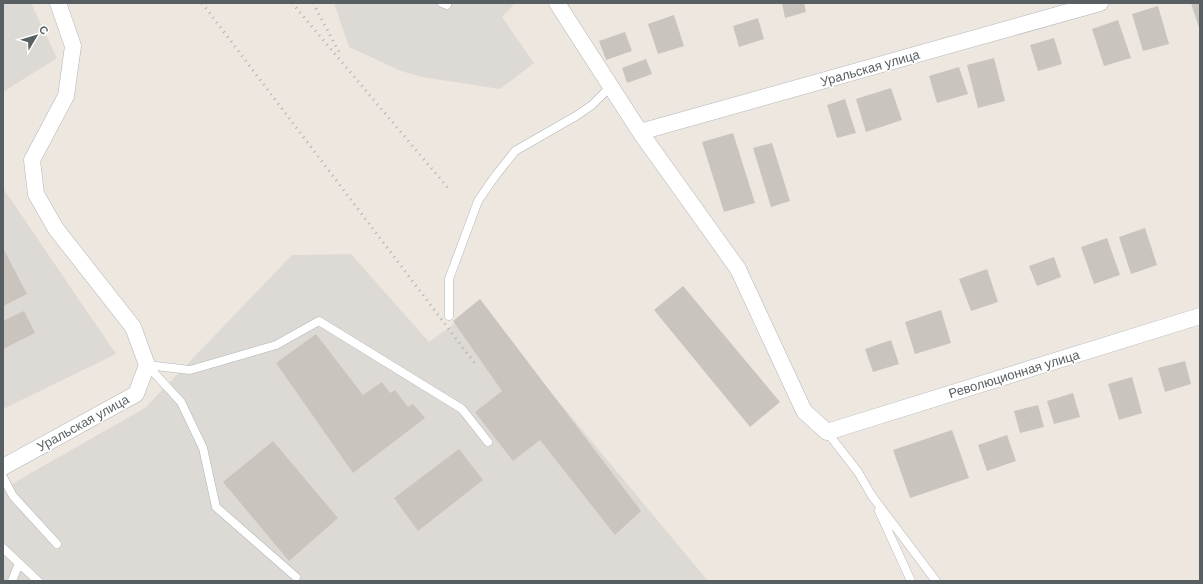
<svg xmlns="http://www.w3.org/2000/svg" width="1203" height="584" font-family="Arial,sans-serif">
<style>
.industrial{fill:#ddd9d4}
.building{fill:#cac4be}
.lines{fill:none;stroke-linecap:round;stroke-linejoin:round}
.lane-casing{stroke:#b1b5b9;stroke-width:9}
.street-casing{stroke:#b1b5b9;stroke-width:17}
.lane{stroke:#fff;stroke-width:8}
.street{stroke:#fff;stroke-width:16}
.rail{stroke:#b0b1b2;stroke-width:3;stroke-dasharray:1 5;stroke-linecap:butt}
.labels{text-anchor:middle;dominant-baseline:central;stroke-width:3;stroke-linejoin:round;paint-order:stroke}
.street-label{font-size:13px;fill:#585f62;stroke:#fff}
</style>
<rect width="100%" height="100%" fill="#ede7df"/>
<path class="industrial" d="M3 3H31L57 58 3 92Z
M334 3H515L502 17 534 63 500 89 422 77 401 71 349 47Z
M3 188 116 354 3 409Z
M351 254 429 342 479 306 708 581H3V489L145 408 292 255Z"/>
<path class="building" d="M782 3H804L806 12 785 18Z
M1191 3H1200V31Z
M1158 6 1169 44 1143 51 1132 14Z
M674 15 684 46 658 54 648 24Z
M758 18 764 39 739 47 733 26Z
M1118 20 1131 58 1104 66 1092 29Z
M625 32 632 51 606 60 599 41Z
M1054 38 1062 64 1038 71 1030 45Z
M994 58 1005 101 978 108 967 65Z
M646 59 652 74 627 83 622 68Z
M959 67 968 94 937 103 929 76Z
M891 88 902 120 866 132 856 99Z
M845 99 856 133 837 138 827 105Z
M733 133 755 203 724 212 702 142Z
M772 143 790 201 771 207 753 148Z
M1145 228 1157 265 1131 274 1119 237Z
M1107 238 1120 275 1094 284 1081 247Z
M3 248 27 294 3 306Z
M1054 257 1061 277 1037 286 1029 266Z
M987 269 998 302 971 311 959 279Z
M683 286 780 402 750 427 654 310Z
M480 299 641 511 615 535 540 440 513 461 475 412 502 391 453 321Z
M941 310 951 343 915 354 905 322Z
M24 311 35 333 3 349V321Z
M316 334 363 395 382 382 390 393 395 390 408 407 413 404 425 418 353 473 276 363Z
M891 340 899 364 873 372 865 349Z
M1185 361 1191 384 1165 392 1158 368Z
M1132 377 1142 413 1119 420 1108 384Z
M1073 393 1080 417 1054 424 1047 401Z
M1038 405 1044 427 1020 433 1014 411Z
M952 430 969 478 910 498 893 450Z
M1007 435 1016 461 987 471 978 445Z
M273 441 338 518 289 561 223 482Z
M459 449 483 480 418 531 394 498Z"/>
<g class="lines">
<defs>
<path id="lane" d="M442 3 447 5
M449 316V279L478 201 493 179 515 151 576 116 592 105 610 87
M147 365 190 370 276 345 319 321 462 409 488 442
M147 365 181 402 203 448 216 507 296 577
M827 432 858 472 872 496 936 581
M3 477 13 496 57 544
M879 511 911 581
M3 548 38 581
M12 581 19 563"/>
<path id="street" d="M557 3 640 132 738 269 804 411 827 432 1200 316
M640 132 1100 3
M3 467 136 394 147 365 133 327 56 229 36 194 32 160 66 96 73 46 58 3"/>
</defs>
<use href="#lane" class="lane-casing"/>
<use href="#street" class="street-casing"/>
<use href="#lane" class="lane"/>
<use href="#street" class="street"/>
<path class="rail" d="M202 3 476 365
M292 3 448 188
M313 3 340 54"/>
</g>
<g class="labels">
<g class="street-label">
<text transform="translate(870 68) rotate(-16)">Уральская улица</text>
<text transform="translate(1014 374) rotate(-17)">Революционная улица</text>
<text transform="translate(83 423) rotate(-29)">Уральская улица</text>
</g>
</g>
<rect width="1203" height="584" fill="none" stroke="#585f62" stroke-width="8"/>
<g transform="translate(36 36) rotate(52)" stroke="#ffffff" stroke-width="3" paint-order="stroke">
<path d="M0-3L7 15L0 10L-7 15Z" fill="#585f62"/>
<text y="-6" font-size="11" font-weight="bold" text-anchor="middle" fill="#585f62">С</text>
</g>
</svg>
